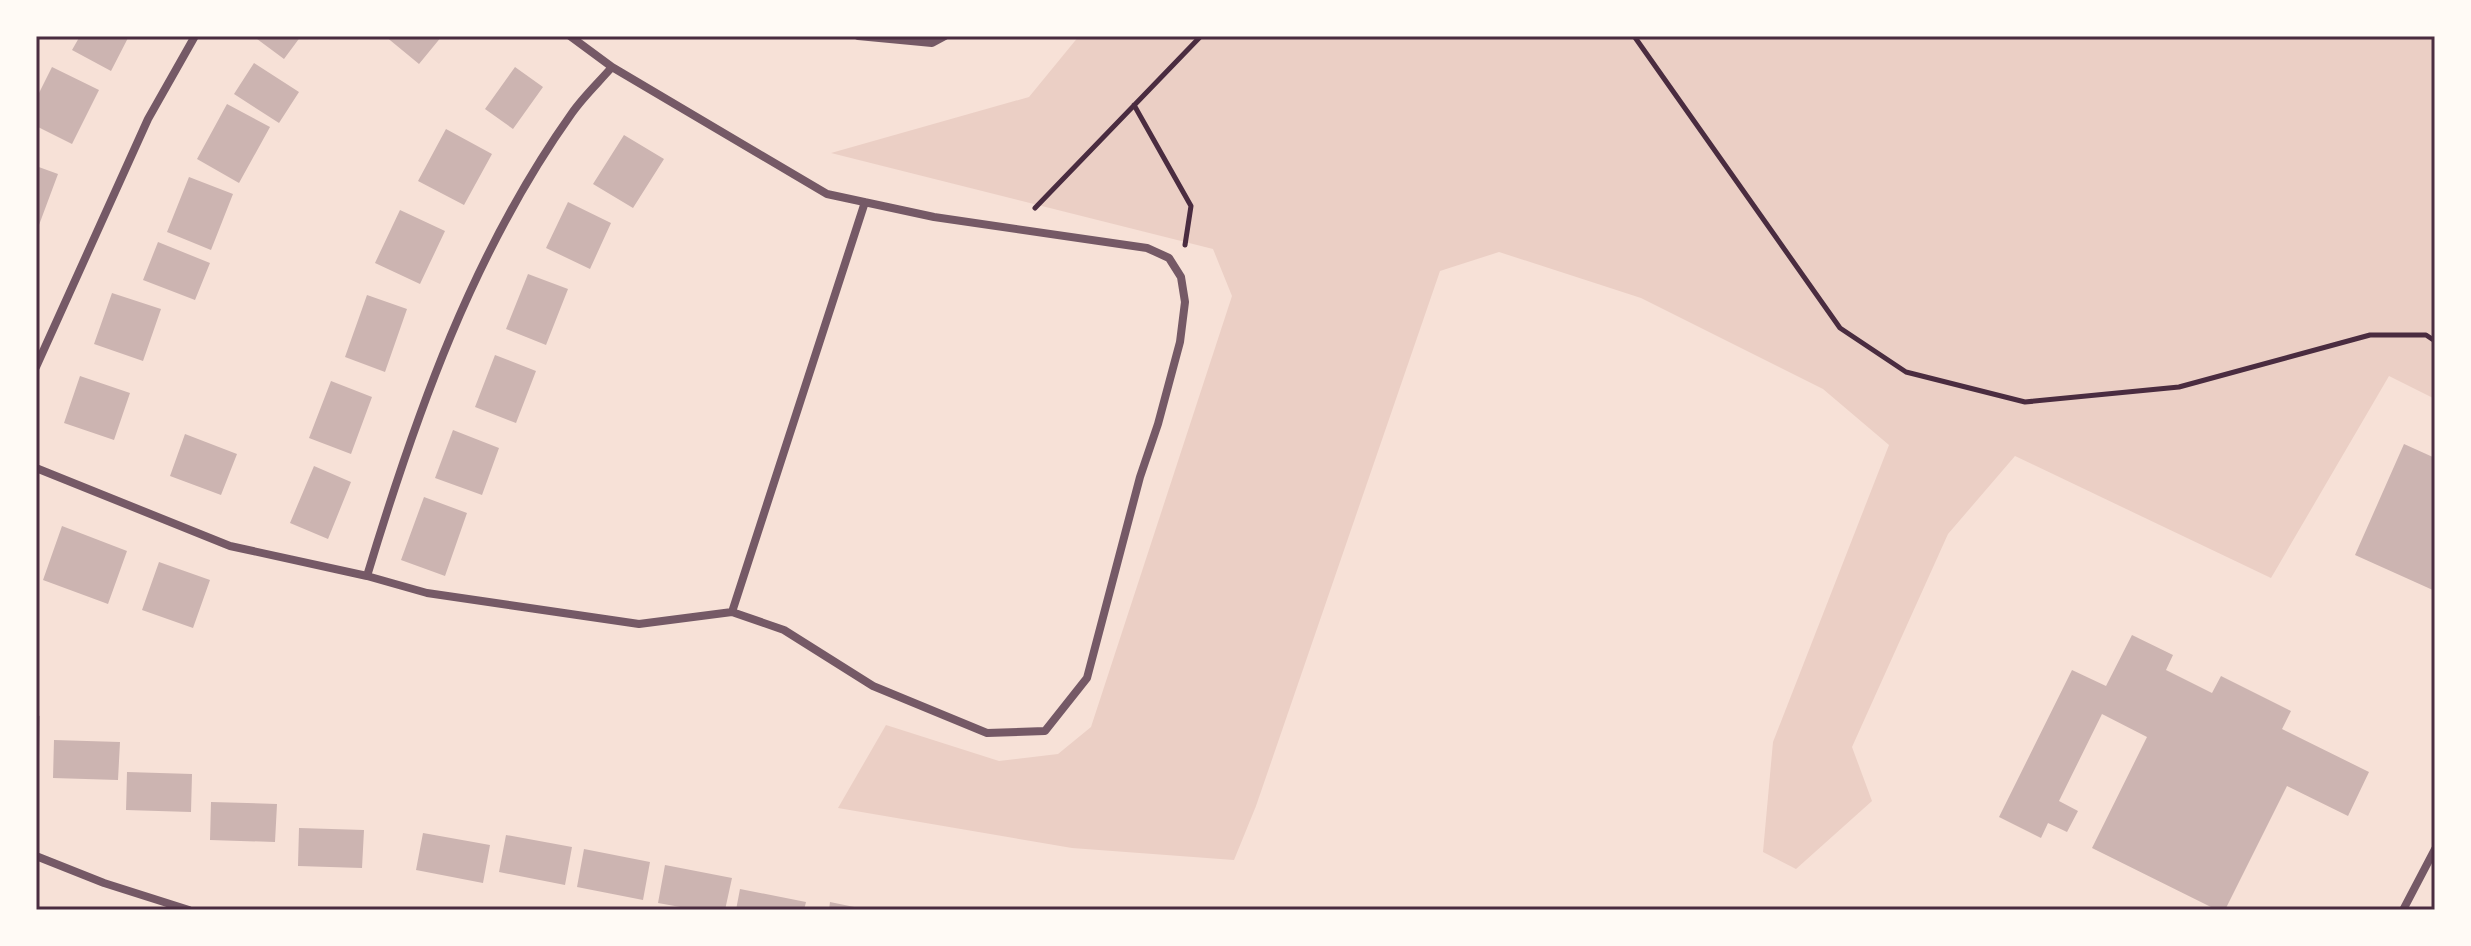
<svg xmlns="http://www.w3.org/2000/svg" width="2471" height="946" font-family="Lato,sans-serif">
<style>
.green{fill:#ebcfc5}
.building{fill:#ccb4b1}
.lines{fill:none;stroke-linecap:round;stroke-linejoin:round}
.path{stroke:#4a2c40;stroke-width:5}
.minor{stroke:#755966;stroke-width:8}
.neatline{fill:none;stroke:#4a2c40;stroke-width:3}
</style>
<rect width="100%" height="100%" fill="#f7e1d7"/>
<path class="green" d="M1079 36H2435V399L2389 376 2271 578 2015 456 1948 534 1852 747 1872 801 1796 869 1763 852 1773 742 1889 445 1823 389 1641 298 1499 252 1440 271 1256 806 1234 860 1072 848 838 808 886 725 999 761 1058 754 1091 727 1232 296 1213 249 831 153 1029 97Z"/>
<path class="building" d="M80 36H129L111 71 72 50Z
M253 36H301L284 59Z
M385 36H442L419 64Z
M254 63 299 92 279 123 234 94Z
M52 67 99 90 72 144 36 126V99Z
M515 67 543 87 513 129 485 109Z
M227 104 270 127 239 183 197 159Z
M446 129 492 154 464 205 418 181Z
M624 135 664 159 633 208 593 184Z
M36 166 58 174 36 233Z
M189 177 233 194 211 250 167 232Z
M568 202 611 223 590 269 546 248Z
M400 210 445 231 420 284 375 263Z
M158 242 210 263 195 300 143 280Z
M528 274 568 289 546 345 506 329Z
M112 293 161 309 143 361 94 344Z
M367 295 407 309 385 372 345 357Z
M495 355 536 371 516 423 475 407Z
M80 376 130 393 114 440 64 423Z
M331 381 372 397 351 454 309 438Z
M453 430 499 448 482 495 435 478Z
M185 434 237 454 221 495 170 476Z
M2404 444 2435 458V591L2355 555Z
M314 466 351 482 328 539 290 523Z
M424 497 467 513 445 576 401 560Z
M62 526 127 551 108 604 43 580Z
M159 562 210 580 193 628 142 610Z
M2132 635 2173 655 2166 670 2212 693 2221 676 2291 711 2282 729 2369 772 2348 816 2287 786 2225 910H2217L2092 848 2147 737 2102 714 2059 801 2078 811 2067 832 2048 823 2041 838 1999 817 2072 670 2106 686Z
M36 715 40 716 39 757H36Z
M54 740 120 742 118 780 53 778Z
M127 772 192 774 191 812 126 810Z
M211 802 277 804 275 842 210 840Z
M299 828 364 830 362 868 298 866Z
M423 833 490 845 483 883 416 870Z
M506 835 572 847 565 885 499 872Z
M584 849 650 862 643 900 577 887Z
M665 865 732 878 725 910H697L658 903Z
M740 889 806 902 804 910H736Z
M830 902 864 909V910H829Z"/>
<g class="lines">
<path class="path" d="M1634 36 1840 328 1906 372 2025 402 2179 387 2370 335H2426L2435 341
M1134 105 1191 206 1185 245
M1035 208 1201 36"/>
<path class="minor" d="M858 36 932 43 945 36
M36 367 148 119 195 36
M36 468 230 546 367 576 427 593 639 624 732 612 784 630 873 686 987 733 1045 731 1087 678 1140 477 1158 424 1180 342 1185 302 1181 277 1169 258 1147 248 934 217 827 194 612 67 570 36
M367 576C416 414 473 252 572 113 583 97 599 82 612 67
M732 612 865 202
M36 856 104 883 189 910
M2403 910 2435 849"/>
</g>
<rect width="2471" height="946" fill="none" stroke="#fffaf5" stroke-width="76"/>
<rect x="38" y="38" width="2395" height="870" class="neatline"/>
</svg>
